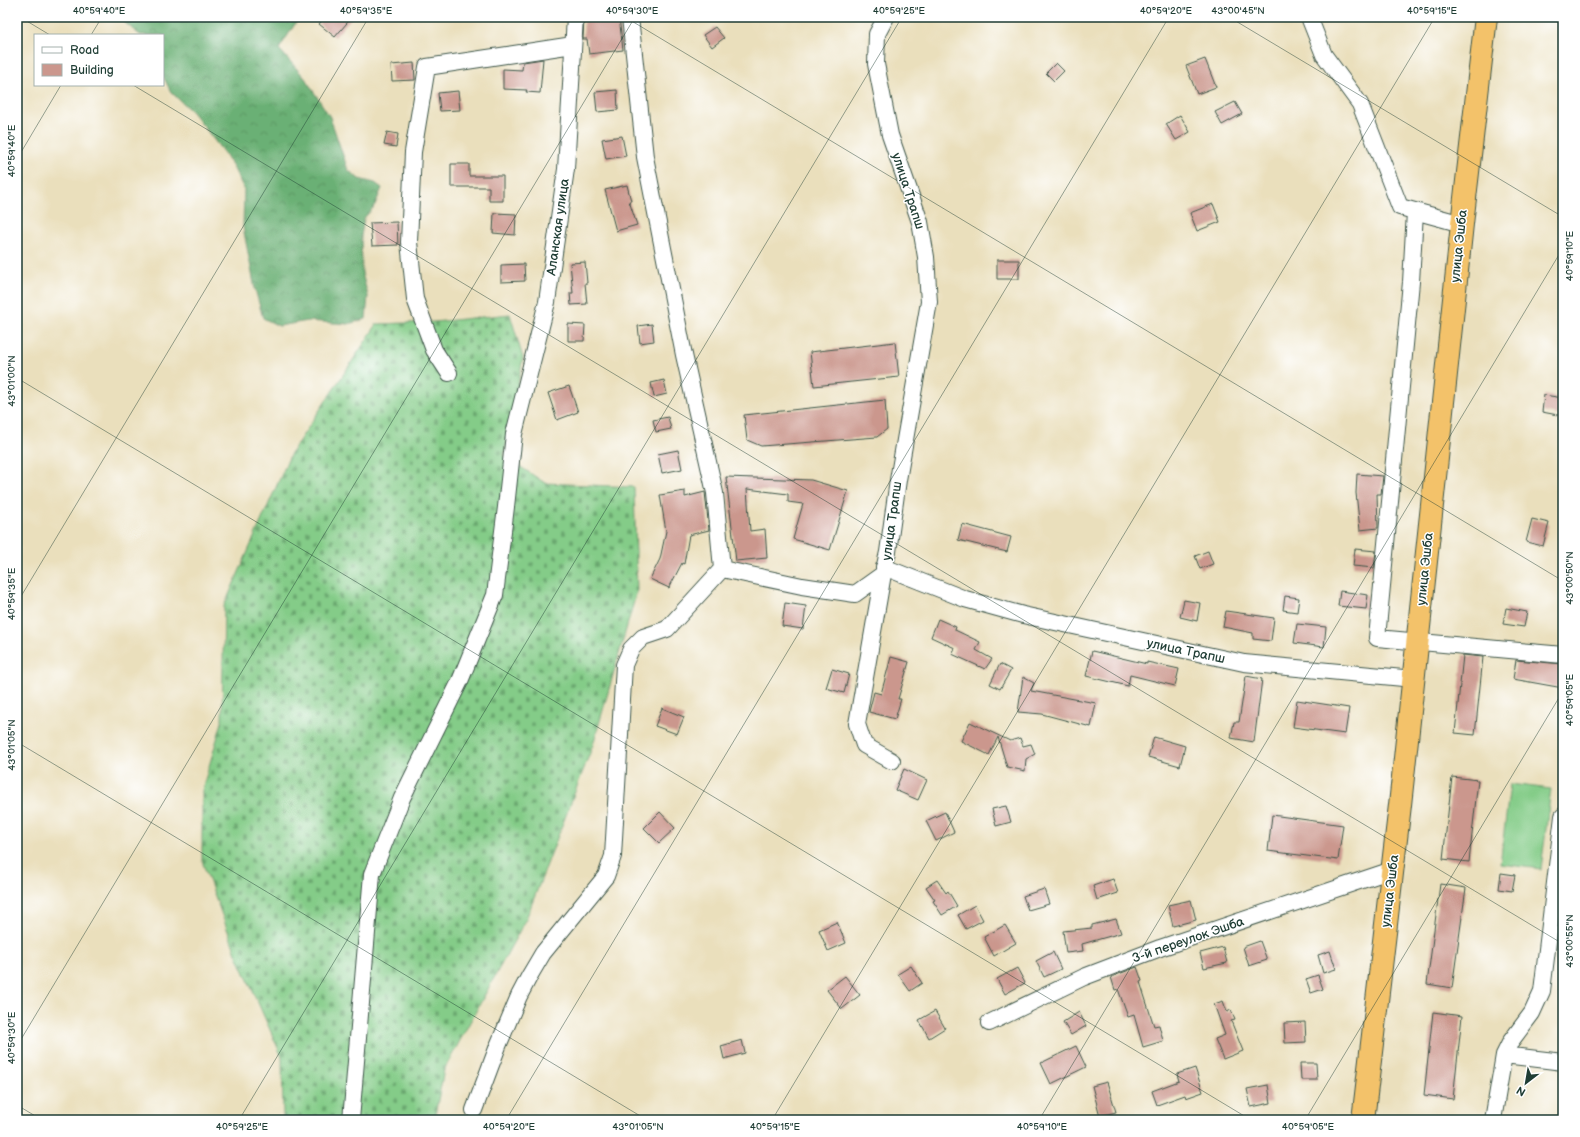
<svg xmlns="http://www.w3.org/2000/svg" width="1580" height="1137" font-family="'Balsamiq Sans',sans-serif">
<style>
.forest{fill:url(#forest-crowns);stroke:#457654}
.cemetery{fill:url(#cemetery-stones);stroke:#52845e}
.garden{fill:#84cc88;stroke:#52845e}
.building{fill:#cb978d}
.lines{fill:none;stroke-linecap:round;stroke-linejoin:round}
.street-casing{stroke:#3d5548;stroke-width:18}
.highway-casing{stroke:#3d5548;stroke-width:24}
.street{stroke:#fff;stroke-width:16}
.highway{stroke:#f3c26a;stroke-width:22}
.ticks{fill:none;stroke:#1f3d34;stroke-width:1;stroke-opacity:0.45}
.labels{text-anchor:middle;dominant-baseline:central;stroke-width:3;stroke-linejoin:round;paint-order:stroke}
.street-label{font-size:13px;fill:#1f3d34;stroke:#fff}
.neatline{fill:none;stroke:#1f3d34;stroke-width:1.5}
.ticks-label{font-size:10px;text-anchor:middle;fill:#1f3d34}
</style>
<defs>
<pattern id="forest-crowns" width="20" height="18" patternUnits="userSpaceOnUse"><rect width="20" height="18" fill="#6bb074"/><path d="M2 6a3 3 0 1 1 6 0M12 15a3 3 0 1 1 6 0" fill="none" stroke="#579060"/></pattern>
<pattern id="cemetery-stones" width="16" height="16" patternUnits="userSpaceOnUse"><rect width="16" height="16" fill="#84cc88"/><path d="M2 7V4a2 2 0 0 1 4 0v3zM10 15v-3a2 2 0 0 1 4 0v3z" fill="#6ba770"/></pattern>
</defs>
<rect width="100%" height="100%" fill="#fff"/>
<filter id="ink" filterUnits="userSpaceOnUse"><feTurbulence type="fractalNoise" baseFrequency=".025" numOctaves="2"/><feDisplacementMap in="SourceGraphic" scale="8" xChannelSelector="R" yChannelSelector="G"/><feConvolveMatrix kernelMatrix="1 2 1 2 8 2 1 2 1" color-interpolation-filters="sRGB"/></filter>
<filter id="wash" filterUnits="userSpaceOnUse"><feTurbulence type="fractalNoise" baseFrequency=".012" numOctaves="4" result="noise"/><feDisplacementMap in="SourceGraphic" scale="16" xChannelSelector="R" yChannelSelector="G"/><feGaussianBlur stdDeviation="0.9" result="paint"/><feColorMatrix in="noise" values="0 0 0 0 0 0 0 0 0 0 0 0 0 0 0 0 0 1.4 0 .05"/><feComposite in="paint" operator="in"/></filter>
<g filter="url(#wash)">
<rect width="100%" height="100%" fill="#eadfbc"/>
<path class="forest" d="M118 17H292L297 21 279 49 305 78 330 117 348 170 359 179 375 183 382 188 374 207 364 218 361 236 362 273 368 296 366 319 348 324 308 321 279 326 263 318 255 289 243 227 244 189 230 161 208 132 192 112 171 92 163 76V35H140Z"/>
<path class="cemetery" d="M510 314 523 358 504 456 545 483 634 487 637 591 593 745 526 919 444 1070 434 1120H282L283 1117 282 1057 236 953 202 861V790L222 722 224 606 291 453 377 324 434 322Z"/>
<path class="garden" d="M1510 784 1551 789 1541 869 1500 864Z"/>
<g id="blocks">
<path class="building" d="M325 17H352L335 37 319 24Z
M584 17H619L623 50 589 54 587 39H583Z
M715 27 724 38 712 47 703 35Z
M543 59 540 93 526 92 527 90 503 89V69L522 70 523 62Z
M1205 59 1216 87 1197 94 1186 66Z
M414 63 415 80 392 81 391 65Z
M1056 63 1064 71 1054 81 1046 73Z
M617 90 618 110 597 112 595 92Z
M458 91 460 110 440 111 438 93Z
M1235 102 1242 114 1222 125 1215 112Z
M1180 115 1190 132 1176 140 1166 124Z
M387 132 398 134 396 147 384 145Z
M622 136 626 156 606 159 602 139Z
M451 164H469V176H503V201H489V187H451Z
M627 185 631 201H629L637 225 616 231 605 190Z
M1213 204 1220 222 1197 231 1190 213Z
M494 213 516 214 515 235 493 233Z
M397 222 398 245 372 246 370 223Z
M997 260H1019V279H997Z
M585 262 587 283H585L587 304 571 305 570 293H573L570 263Z
M524 264 525 281 501 282V265Z
M568 324 585 325 584 341H568Z
M652 324 654 341 640 343 638 326Z
M895 342 899 377 814 386 810 352Z
M664 380 667 394 654 397 651 383Z
M569 386 578 412 557 420 548 393Z
M1544 395 1563 398V416L1542 412Z
M885 400 887 429 877 437 761 446 747 440 744 415Z
M668 417 671 429 656 432 653 420Z
M678 450 682 469 662 473 658 454Z
M1357 474 1383 476 1381 494H1377L1378 528 1360 530 1356 493Z
M726 477 811 480 848 491 830 550 793 539 803 504 788 502V494L747 489 750 531 765 529 767 558 736 561Z
M685 491V497L705 492 709 530 689 535 684 564 682 563 669 588 650 579 660 559 666 531 660 495Z
M1532 519 1549 523 1543 546 1526 542Z
M962 524 1011 537 1007 552 958 540Z
M1355 549 1376 551 1374 568 1353 566Z
M1208 551 1213 564 1200 569 1195 556Z
M1340 591 1368 595 1366 609 1338 606Z
M1285 596 1299 598 1297 612 1283 610Z
M1184 600 1200 603 1197 621 1180 617Z
M785 603 806 606 803 629 782 626Z
M1506 608 1527 612 1524 627 1503 624Z
M1226 611 1274 618 1271 641 1253 639V633L1223 627Z
M938 619 956 627 955 630 980 642 976 650 992 659 985 669 952 654 955 648 931 637Z
M1297 624 1326 627 1324 647 1294 643Z
M1092 651 1147 664V662L1179 669 1175 686 1130 675 1128 686 1086 676Z
M1463 655 1483 657 1475 735 1455 733Z
M891 657 909 662 898 699H901L895 719 869 712 874 692 881 694Z
M1516 660 1563 664V688L1513 679Z
M1000 664 1011 670 1000 689 990 684Z
M832 669 849 674 844 693 826 688Z
M1246 676 1262 679 1254 742 1231 738 1234 722H1239Z
M1023 677 1034 683 1031 691 1096 703 1091 727 1042 714 1018 712Z
M1297 700 1349 708 1345 734 1293 727Z
M662 708 684 717 677 734 655 726Z
M970 722 1010 741 1020 738 1023 746 1031 744 1035 754 1026 759 1025 771 1007 767 998 737 989 755 961 741Z
M1154 737 1185 746 1180 766 1148 757Z
M904 769 927 780 918 800 895 790Z
M1452 777 1478 780 1469 862 1443 859Z
M1006 806 1011 822 996 826 992 809Z
M660 812 675 828 659 843 644 828Z
M945 812 954 832 936 841 926 821Z
M1272 815 1343 825 1338 860 1268 851Z
M1501 873 1515 875 1512 891 1499 889Z
M1113 879 1118 893 1097 900 1093 886Z
M937 880 946 893 948 891 957 906 942 915 933 901 935 900 926 887Z
M1440 884 1466 888 1452 988 1427 984Z
M1044 889 1049 904 1028 910 1023 896Z
M1191 900 1196 920 1173 926 1168 905Z
M975 905 983 920 966 929 958 915Z
M1116 919 1121 933 1082 944 1083 951 1066 953 1063 931 1092 928V925Z
M837 922 846 943 828 951 819 930Z
M1005 925 1016 943 994 956 984 937Z
M1260 941 1267 960 1249 966 1243 947Z
M1223 947 1227 963 1204 968 1200 953Z
M1330 951 1336 969 1323 973 1318 955Z
M1053 952 1061 969 1044 977 1036 961Z
M911 966 922 983 910 991 898 974Z
M1137 967 1142 981 1140 982 1154 1026 1159 1025 1163 1041 1143 1047 1134 1015 1128 1017 1118 989 1115 990 1111 977Z
M1017 968 1025 983 1005 994 997 979Z
M1318 975 1323 989 1311 993 1306 979Z
M845 976 860 995 842 1009 827 990Z
M1223 1001 1227 1012 1231 1010 1235 1020 1231 1021 1243 1051 1223 1059 1215 1039 1225 1035 1214 1004Z
M935 1011 945 1028 929 1038 919 1020Z
M1079 1012 1086 1026 1071 1035 1063 1022Z
M1433 1012 1462 1016 1453 1099 1424 1095Z
M1305 1022 1306 1042 1285 1043 1284 1023Z
M742 1040 745 1053 724 1059 721 1046Z
M1076 1046 1086 1067 1051 1084 1041 1063Z
M1300 1063H1316L1317 1080H1301Z
M1195 1068 1203 1092 1186 1098 1185 1095 1157 1105 1152 1091 1179 1081 1177 1074Z
M1107 1082 1116 1112 1100 1116 1092 1086Z
M1268 1085 1271 1103 1251 1107 1247 1089Z"/>
</g>
</g>
<g filter="url(#ink)">
<use href="#blocks" fill-opacity="0" stroke="#3d5548" stroke-width="1"/>
<g class="lines">
<defs>
<path id="street" d="M1309 17 1324 55 1360 104 1400 207 1462 224
M1415 212 1411 282 1377 638 1563 655
M449 373 434 350 415 299 409 242 413 152 427 67 573 45
M884 567 965 599 1023 615 1244 663 1414 679
M722 569 802 586 855 594 883 574 888 552 898 480 929 302 926 257 920 222 890 135 876 64 877 34 886 17
M883 574 857 724 864 745 892 761
M989 1023 1084 977 1160 948 1392 870
M1504 1055 1563 1062
M474 1110 498 1046 519 996 530 975 543 953 606 876 613 856 624 665 631 649 643 637 667 629 722 569 715 493 684 355 645 157 630 17
M351 1120 372 874 402 798 460 681 495 595 506 507 514 434 547 302 566 169 575 17
M1493 1120 1504 1055 1511 1041 1532 1013 1542 991 1563 816"/>
<path id="highway" d="M1363 1120 1400 805 1462 224 1486 17"/>
</defs>
<use href="#street" class="street-casing"/>
<use href="#highway" class="highway-casing"/>
<use href="#street" class="street"/>
<use href="#highway" class="highway"/>
</g>
</g>
<path class="ticks" d="M20 17 50 35M625 17 1563 581M1229 17 1563 217M91 35 102 17M133 85 1563 944M17 159 61 85M17 378 1251 1120M17 603 369 17M17 742 647 1120M17 1046 635 17M17 1105 42 1120M239 1120 902 17M506 1120 1169 17M772 1120 1435 17M1039 1120 1563 248M1305 1120 1563 691"/>
<g class="labels">
<g class="street-label">
<text transform="translate(908 191) rotate(72)">улица Трапш</text>
<text transform="translate(558 227) rotate(-82)">Аланская улица</text>
<text transform="translate(1459 246) rotate(-84)">улица Эшба</text>
<text transform="translate(892 521) rotate(-82)">улица Трапш</text>
<text transform="translate(1425 569) rotate(-84)">улица Эшба</text>
<text transform="translate(1186 651) rotate(12)">улица Трапш</text>
<text transform="translate(1390 891) rotate(-83)">улица Эшба</text>
<text transform="translate(1188 940) rotate(-19)">3-й переулок Эшба</text>
</g>
</g>
<rect width="1580" height="1137" fill="none" stroke="#fff" stroke-width="44"/>
<rect x="34" y="34" width="130" height="52" fill="#ffffff" stroke="#a5b1ae"/>
<rect x="42" y="47" width="20" height="6" fill="#ffffff" stroke="#a5b1ae"/>
<text x="70" y="54" font-size="12" fill="#1f3d34">Road</text>
<rect x="42" y="64" width="20" height="12" fill="#cb978d" stroke="#a5b1ae"/>
<text x="70" y="74" font-size="12" fill="#1f3d34">Building</text>
<g transform="translate(1526 1083) rotate(211)" stroke="#ffffff" stroke-width="3" paint-order="stroke">
<path d="M0-3L7 15L0 10L-7 15Z" fill="#1f3d34"/>
<text y="-6" font-size="11" font-weight="bold" text-anchor="middle" fill="#1f3d34">N</text>
</g>
<rect x="22" y="22" width="1536" height="1093" class="neatline"/>
<g class="ticks-label">
<text x="99" y="14">40°59'40"E</text>
<text x="366" y="14">40°59'35"E</text>
<text x="632" y="14">40°59'30"E</text>
<text x="899" y="14">40°59'25"E</text>
<text x="1166" y="14">40°59'20"E</text>
<text x="1238" y="14">43°00'45"N</text>
<text x="1432" y="14">40°59'15"E</text>
<text transform="translate(11 151) rotate(-90)" y="4">40°59'40"E</text>
<text transform="translate(1569 256) rotate(-90)" y="4">40°59'10"E</text>
<text transform="translate(11 381) rotate(-90)" y="4">43°01'00"N</text>
<text transform="translate(1569 578) rotate(-90)" y="4">43°00'50"N</text>
<text transform="translate(11 594) rotate(-90)" y="4">40°59'35"E</text>
<text transform="translate(1569 700) rotate(-90)" y="4">40°59'05"E</text>
<text transform="translate(11 745) rotate(-90)" y="4">43°01'05"N</text>
<text transform="translate(1569 941) rotate(-90)" y="4">43°00'55"N</text>
<text transform="translate(11 1038) rotate(-90)" y="4">40°59'30"E</text>
<text x="242" y="1130">40°59'25"E</text>
<text x="509" y="1130">40°59'20"E</text>
<text x="638" y="1130">43°01'05"N</text>
<text x="775" y="1130">40°59'15"E</text>
<text x="1042" y="1130">40°59'10"E</text>
<text x="1308" y="1130">40°59'05"E</text>
</g>
</svg>
